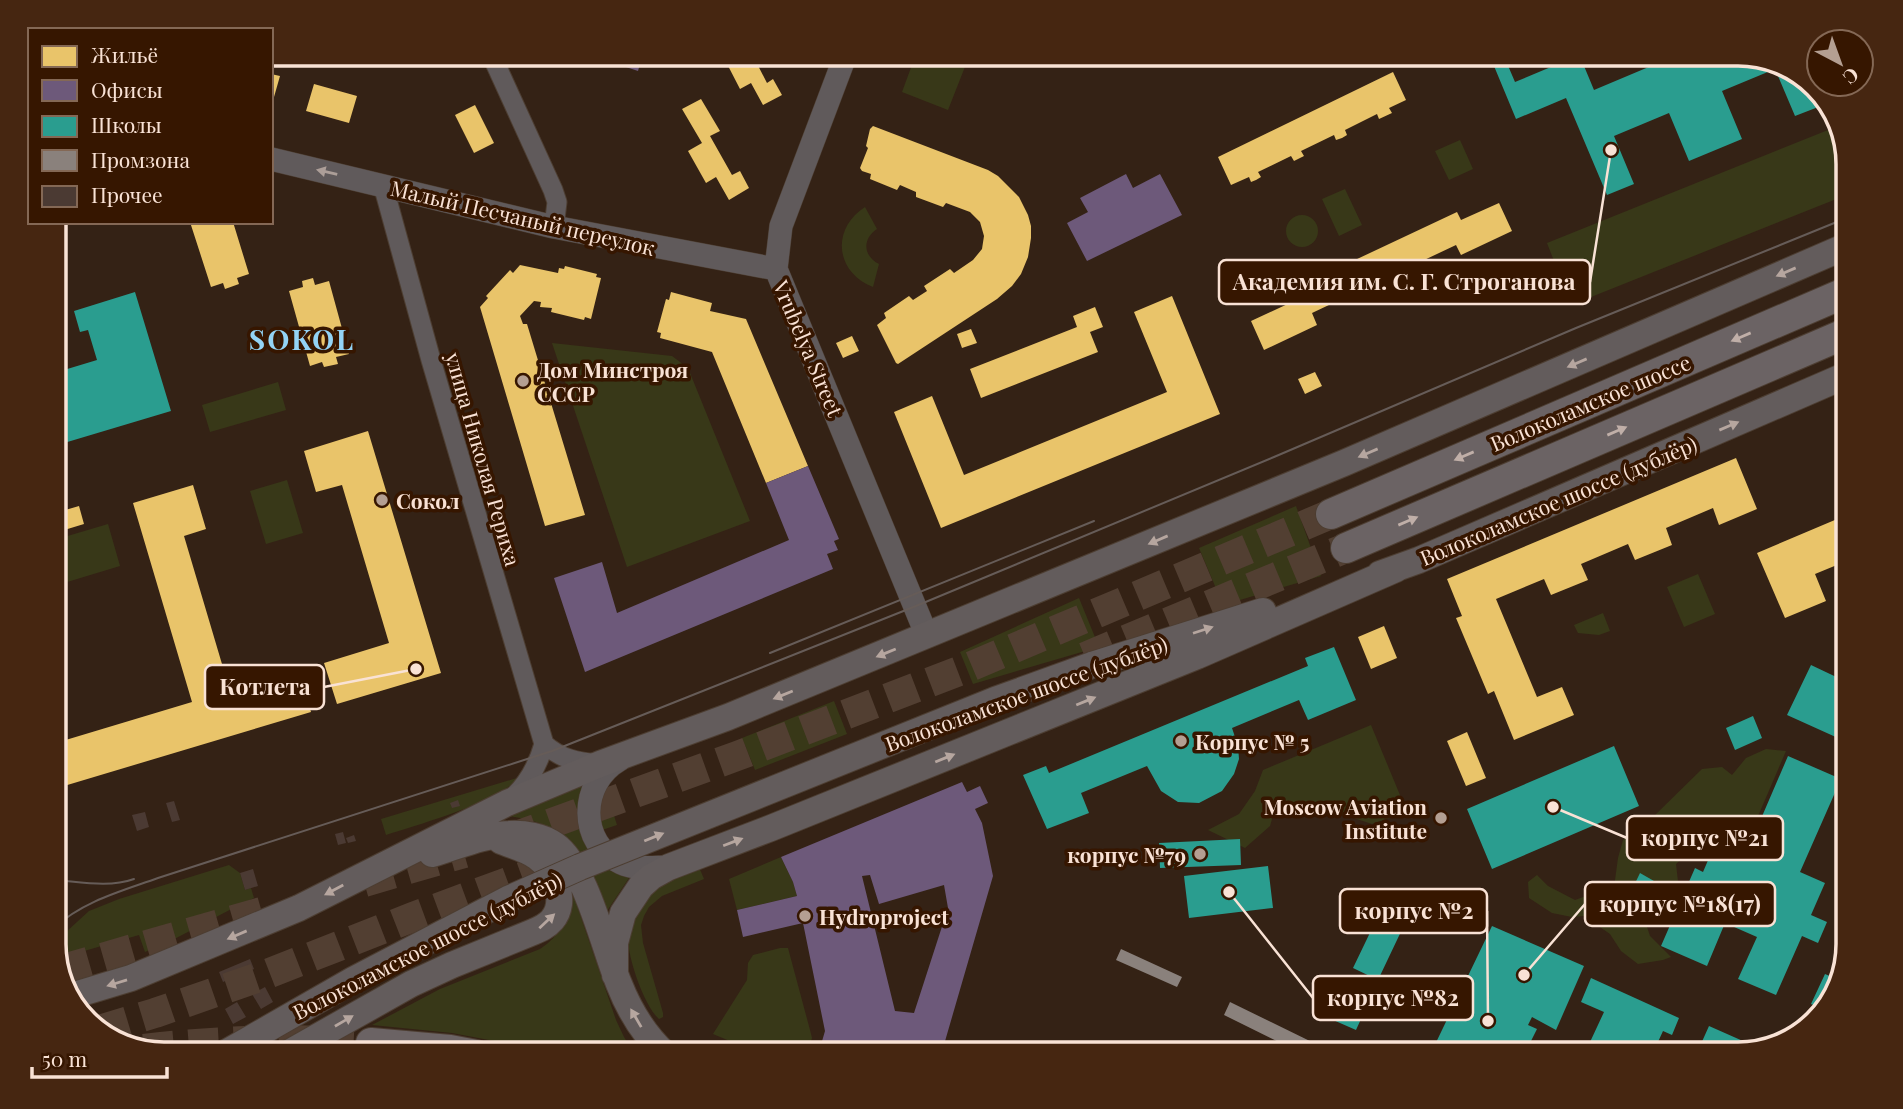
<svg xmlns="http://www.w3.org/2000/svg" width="1903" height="1109" font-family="'Playfair Display',serif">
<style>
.green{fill:#383818}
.homes{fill:#e9c46a}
.offices{fill:#6d597a;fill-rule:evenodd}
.schools{fill:#2a9d8f}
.industry{fill:#8a817c}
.building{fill:#4b3a33}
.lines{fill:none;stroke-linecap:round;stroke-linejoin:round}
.primary-tunnel{stroke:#523f32;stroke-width:30;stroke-dasharray:30 15;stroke-linecap:butt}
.minor-casing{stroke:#4d3e32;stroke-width:21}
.tertiary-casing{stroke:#4d3e32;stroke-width:24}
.secondary-casing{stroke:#4d3e32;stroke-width:28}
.primary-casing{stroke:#4d3e32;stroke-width:32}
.minor{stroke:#605a5b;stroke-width:19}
.tertiary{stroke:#605a5b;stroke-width:23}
.secondary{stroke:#635c5c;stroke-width:26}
.primary{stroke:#6b6364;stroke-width:30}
.tram{stroke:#665c58;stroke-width:2}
.secondary-bridge-casing{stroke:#4d3e32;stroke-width:28;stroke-linecap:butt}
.secondary-bridge{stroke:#635c5c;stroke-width:26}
.oneway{fill:#ac9e98}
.oneway2{fill:#b6a69f}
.oneway3{fill:#c0afa8}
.poi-dot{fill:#b49f92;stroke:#361600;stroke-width:2.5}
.labels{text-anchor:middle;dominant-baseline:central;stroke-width:7;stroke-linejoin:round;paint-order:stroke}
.street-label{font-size:21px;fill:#f9e2d5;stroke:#361600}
.poi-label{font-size:21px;font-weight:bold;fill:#f9e2d5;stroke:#361600;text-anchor:start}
.district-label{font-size:28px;font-weight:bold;letter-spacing:2px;fill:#93d3f5;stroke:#361600}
.rim{fill:none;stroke:#f9e2d5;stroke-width:3.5}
.leader{fill:none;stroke:#f9e2d5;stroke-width:2.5}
.callout-dot{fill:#f9e2d5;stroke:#361600;stroke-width:2.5}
.callout{fill:#361600;stroke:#f9e2d5;stroke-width:2.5}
.callout-label{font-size:23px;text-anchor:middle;font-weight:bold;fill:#f9e2d5}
</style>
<rect width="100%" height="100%" fill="#342215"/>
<path class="green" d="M916 54H970L948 110 902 92Z
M1838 126 1849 157V194L1571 305 1547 243Z
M1460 140 1473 169 1449 180 1435 151Z
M1345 189 1362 225 1339 236 1322 199Z
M865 207 877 229C862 239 863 256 879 264L873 287C835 272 831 229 865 207Z
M1286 231a16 16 0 1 1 32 0a16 16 0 1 1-32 0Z
M552 343 672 356 688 368 750 521 627 567Z
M278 382 286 410 210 432 202 405Z
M287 480 303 533 266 544 250 491Z
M1296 506 1321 576 1223 605 1199 548Z
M108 524 120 566 54 586V540Z
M1698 574 1715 614 1684 627 1667 587Z
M1079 598 1099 647 973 684 960 652Z
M1603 613 1610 631 1599 635 1578 633 1574 625Z
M834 701 847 734 755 770 742 738Z
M1371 725 1407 812 1372 824 1335 812 1276 805 1270 826 1245 848 1208 830 1239 814 1255 791 1263 770Z
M1766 749 1786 751 1746 844 1723 834 1712 841H1702L1676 864 1679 890 1675 906 1645 921 1650 936 1671 957 1663 960 1638 964 1621 951 1610 934 1584 916 1572 917 1552 913 1529 898 1528 882 1537 875 1548 886 1575 900 1589 895 1600 913 1611 910 1618 858 1623 840 1653 817 1702 769 1722 767 1732 775 1746 758Z
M520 777C497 803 420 824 386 835L381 819Z
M584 784C582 793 580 803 579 812 577 834 589 859 609 870 615 874 623 874 631 875L605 914 568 840C548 822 525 818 500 815Z
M606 790 617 825 599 831C598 815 595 802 606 790Z
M781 857 793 882 797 896 737 910 729 879Z
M229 865 240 873 245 890 251 888 254 898C217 915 183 937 145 952L139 935 57 959 54 943 89 911 119 899Z
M699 867 704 879 662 896 649 907 644 916 641 925 643 943 663 1013V1017L659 1019C644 1006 626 954 628 934 629 928 646 894 650 890 656 884 689 872 699 867Z
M572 891 616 1020 624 1037 635 1055H567L452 1033 372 1025 440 989 540 949C564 933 563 921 565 894Z
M780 948H788L810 1030 812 1038 807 1055H763L713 1034 747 980 748 963 753 955Z"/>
<path class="homes" d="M730 54H752L767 83 773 79 782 95 763 105 751 83 740 89 724 58Z
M1393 72 1406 100 1389 108 1392 113 1379 119 1377 114 1345 130 1347 135 1342 138 1336 140 1334 135 1301 151 1304 156 1294 161 1291 156 1258 172 1261 177 1256 180 1251 182 1249 177 1231 185 1218 157Z
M271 74 280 76 272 104H271Z
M314 84 357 96 349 123 306 111Z
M701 99 720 131 710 136 732 175 740 171 749 188 729 200 716 177 706 183 688 151 702 143 682 109Z
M475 105 494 143 474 153 455 115Z
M873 126 988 170 998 176 1019 197 1028 215 1031 226V238L1028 257 1021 274 1012 286 997 299 898 364 896 363 877 325 886 318 884 313 909 296 913 300 927 291 924 286 950 269 954 273 973 260 982 249 984 236 980 222 970 212 946 203 943 207 916 197V192L900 185 897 190 870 179 871 174 862 171 860 168 868 148 866 146 870 129Z
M1499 203 1512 231 1461 255 1456 245 1312 313 1317 325 1264 350 1251 321 1292 302 1287 292 1457 212 1461 220Z
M190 222H233L249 274 237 278 239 284 225 289 223 283 211 287Z
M520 265 558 273 559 268 564 269 565 266 597 274 596 277 601 278 591 319 585 317 584 320 551 312 552 308 540 307 541 302 534 301 520 316 523 324H527L585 515 545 526 480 307 488 298 486 296 510 270 513 273Z
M313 278 315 285 329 281 349 354 336 357 338 364 324 367 322 362 310 366 289 291 303 287 302 281Z
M671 292 712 303 710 311 746 319 808 466 766 483 712 352 660 338 661 333 657 332 666 299 669 300Z
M1172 296 1220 414 941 528 894 412 932 396 964 475 1167 392 1134 312Z
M1095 307 1103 327 1090 332 1098 352 981 398 970 369 1077 327 1073 316Z
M971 329 977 343 962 348 957 334Z
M852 336 859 351 843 358 836 343Z
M1315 372 1322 386 1305 394 1298 379Z
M368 431 441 673 337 704 324 663 389 643 342 485 316 492 304 451Z
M1736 458 1757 509 1719 525 1713 508 1666 528 1672 545 1635 560 1628 544 1581 564 1588 580 1551 595 1544 579 1496 599 1537 697 1562 687 1574 715 1514 740 1494 691 1488 694 1456 618 1462 616 1447 579Z
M193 485 206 529 184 536 230 691 299 670 311 712 54 789V730L59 742 192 702 133 503Z
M79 506 84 524 61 531 55 513Z
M1849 514V560L1815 574 1826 601 1785 618 1757 553Z
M1384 626 1397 658 1371 669 1358 637Z
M1467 732 1486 778 1466 786 1447 741Z"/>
<path class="offices" d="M609 54H643L638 71 623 66 625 60Z
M661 54H681L679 61Z
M1126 174 1133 188 1160 174 1182 215 1087 261 1067 223 1088 212 1080 198Z
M808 466 839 539 834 541 838 550 827 554 833 569 585 672 554 578 602 562 617 613 789 540 766 483Z
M962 782 967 792 980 786 988 803 975 809 982 823 993 876 941 1055H818L825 1031 803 923 743 937 737 910 797 896 793 882 781 857ZM870 875 879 904 944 885 948 908 914 1013 895 1011 862 876Z"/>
<path class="schools" d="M1489 54H1503L1515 82 1558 64 1554 54H1579L1594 90 1651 66 1649 62 1668 54H1739L1793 69 1823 96 1826 104 1795 116 1775 69 1722 91 1742 139 1689 161 1669 113 1614 136 1634 184 1607 195 1566 98 1516 119Z
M135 292 171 411 54 446V373L97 360 88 330 80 332 74 311Z
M1334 647 1356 700 1308 720 1299 700 1232 728 1238 746 1239 759 1234 774 1222 791 1199 803 1178 802 1161 791 1147 766 1081 793 1089 813 1047 829 1023 775 1046 766 1049 773 1308 666 1305 658Z
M1811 665 1849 683V743L1787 715Z
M1753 716 1762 738 1735 750 1726 728Z
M1614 746 1639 806 1492 869 1467 809Z
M1788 756 1841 779 1800 872 1825 883 1811 915 1827 922 1818 943 1802 936 1776 995 1738 979 1757 937 1725 923 1707 966 1661 946 1695 868 1703 872 1718 837 1748 849Z
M1240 839 1241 865 1160 868 1159 843Z
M1268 866 1273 908 1189 918 1184 876Z
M1640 873 1661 885 1649 911 1627 900Z
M1391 889 1416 900 1378 980 1353 968Z
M1492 926 1584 966 1556 1030 1532 1017 1528 1025 1537 1029 1524 1055H1430Z
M1849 933V945L1844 964 1835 960Z
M1825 974 1839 980 1834 999 1824 1010 1811 1004Z
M1591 978 1679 1018 1672 1035 1663 1031 1652 1055H1584L1604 1012 1581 1002Z
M1339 983 1371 997 1356 1030 1324 1016Z
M1709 1026 1761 1049 1739 1055H1696Z"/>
<path class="industry" d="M1121 949 1182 977 1177 987 1116 960Z
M1230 1002 1318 1045 1314 1055H1305L1224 1015Z"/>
<path class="building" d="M458 800 460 806 452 808 450 803Z
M174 801 180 820 172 822 166 803Z
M145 812 149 827 137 831 132 815Z
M343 832 346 843 338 845 335 834Z
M354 835 356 841 348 843 346 838Z
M253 869 258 886 245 890 240 873Z
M250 959 254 969 223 982 219 972Z
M265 987 273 1002 261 1009 252 994Z
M237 1002 246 1017 233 1024 225 1009Z"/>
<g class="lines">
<path class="primary-tunnel" d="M1085 657 1346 548
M508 839 737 756 967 668 1331 514
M364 882 464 853
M60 970 272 909
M99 1030 155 1013 262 976 413 917 573 858
M144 1049C219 1040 295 1038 371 1043"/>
<defs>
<path id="minor" d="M491 54 553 190 557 202 554 227
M383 185 431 360 544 744C561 759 577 762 599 764
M511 799C527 785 538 765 544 744"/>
<path id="tertiary" d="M846 54 781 226 776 269 927 636
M271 159 554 227 776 269
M619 760C579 783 578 844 621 863 636 870 654 867 669 867"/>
<path id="secondary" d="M1380 574 1419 560 1849 374
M1092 665 1263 611
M432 854C457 847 482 835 509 834 524 833 542 836 555 845 586 867 604 948 619 984 630 1012 644 1035 666 1055
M615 975V943L623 913 641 886 651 877 669 867 771 828 1197 656 1396 569
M68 997 131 978 299 908 507 803 600 764 728 717 1344 463 1849 245
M285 1055 411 984 452 965 533 932C540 929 547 926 552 920 568 902 555 870 537 857 526 849 513 846 501 841"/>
<path id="primary" d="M1331 514 1849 291
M1346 548 1849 332
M371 1043 450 1050 476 1055"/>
</defs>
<use href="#minor" class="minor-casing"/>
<use href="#tertiary" class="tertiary-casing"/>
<use href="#secondary" class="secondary-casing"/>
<use href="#primary" class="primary-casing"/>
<use href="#minor" class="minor"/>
<use href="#tertiary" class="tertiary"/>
<use href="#secondary" class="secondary"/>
<use href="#primary" class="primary"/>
<path class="tram" d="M770 653 1094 521
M54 880C81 882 109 888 134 879
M54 928C83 901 122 891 158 878L552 751 916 606 1274 457 1576 328 1849 217"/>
<defs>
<path id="secondary-bridge" d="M222 1055 353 980 508 899 580 867 995 700 1092 665"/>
</defs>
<use href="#secondary-bridge" class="secondary-bridge-casing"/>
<use href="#secondary-bridge" class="secondary-bridge"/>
</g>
<defs><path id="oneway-solid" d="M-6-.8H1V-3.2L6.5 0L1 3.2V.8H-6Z" transform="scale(1.75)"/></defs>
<use class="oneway" href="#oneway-solid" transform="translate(327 172) rotate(-167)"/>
<g class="oneway2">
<use href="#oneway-solid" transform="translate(1786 272) rotate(157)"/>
<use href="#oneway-solid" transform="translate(1577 363) rotate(157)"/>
<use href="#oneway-solid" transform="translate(1729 426) rotate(-23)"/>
<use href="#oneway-solid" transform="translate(1368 453) rotate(157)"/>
<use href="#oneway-solid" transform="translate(1158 540) rotate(157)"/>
<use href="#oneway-solid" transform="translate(1203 630) rotate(-18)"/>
<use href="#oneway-solid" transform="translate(886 653) rotate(158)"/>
<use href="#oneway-solid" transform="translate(783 695) rotate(158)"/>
<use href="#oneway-solid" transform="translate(1086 701) rotate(-22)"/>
<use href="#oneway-solid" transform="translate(945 758) rotate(-22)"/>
<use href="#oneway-solid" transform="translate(654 837) rotate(-22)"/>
<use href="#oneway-solid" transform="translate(733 842) rotate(-21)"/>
<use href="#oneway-solid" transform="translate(334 890) rotate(152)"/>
<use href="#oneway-solid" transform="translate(547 921) rotate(-43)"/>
<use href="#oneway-solid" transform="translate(237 935) rotate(157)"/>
<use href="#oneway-solid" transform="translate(117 983) rotate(163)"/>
<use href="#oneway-solid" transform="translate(636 1018) rotate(-120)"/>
<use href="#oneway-solid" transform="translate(344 1021) rotate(-30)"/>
</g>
<g class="oneway3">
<use href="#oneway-solid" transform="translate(1741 337) rotate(157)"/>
<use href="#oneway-solid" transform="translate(1617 431) rotate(-23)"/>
<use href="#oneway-solid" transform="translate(1464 456) rotate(157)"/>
<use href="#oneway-solid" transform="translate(1408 521) rotate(-23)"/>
</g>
<g class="poi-dot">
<circle cx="523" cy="381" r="7"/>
<circle cx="382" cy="500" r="7"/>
<circle cx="1181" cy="741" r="7"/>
<circle cx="1441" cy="818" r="7"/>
<circle cx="1200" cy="854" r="7"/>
<circle cx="805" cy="916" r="7"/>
</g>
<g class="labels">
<g class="street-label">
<text transform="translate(523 217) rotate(13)">Малый Песчаный переулок</text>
<text transform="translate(809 348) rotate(67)">Vrubelya Street</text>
<text transform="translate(1590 402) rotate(-23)">Волоколамское шоссе</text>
<text transform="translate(484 459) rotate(74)">улица Николая Рериха</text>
<text transform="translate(1558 500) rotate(-23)">Волоколамское шоссе (дублёр)</text>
<text transform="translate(1026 693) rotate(-20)">Волоколамское шоссе (дублёр)</text>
<text transform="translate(427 945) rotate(-27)">Волоколамское шоссе (дублёр)</text>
</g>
<g class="poi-label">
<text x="537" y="369">Дом Минстроя<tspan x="537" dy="24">СССР</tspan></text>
<text x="396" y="500">Сокол</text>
<text x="1195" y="741">Корпус № 5</text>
<text x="1427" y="806" text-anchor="end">Moscow Aviation<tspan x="1427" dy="24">Institute</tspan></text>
<text x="1186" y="854" text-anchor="end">корпус №79</text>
<text x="819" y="916">Hydroproject</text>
</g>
<g class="district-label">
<text x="302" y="338">SOKOL</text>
</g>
</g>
<path d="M0 0H1903V1109H0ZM164 66H1738A98 98 0 0 1 1836 164V944A98 98 0 0 1 1738 1042H164A98 98 0 0 1 66 944V164A98 98 0 0 1 164 66Z" fill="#462611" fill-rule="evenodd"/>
<path class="rim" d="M164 66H1738A98 98 0 0 1 1836 164V944A98 98 0 0 1 1738 1042H164A98 98 0 0 1 66 944V164A98 98 0 0 1 164 66Z"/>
<path class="leader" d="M1611 150L1590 282M416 669L324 687M1553 807L1627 838M1524 975L1585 904M1488 1021L1487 911M1229 892L1313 998"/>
<g class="callout-dot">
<circle cx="1611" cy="150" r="7"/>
<circle cx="416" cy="669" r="7"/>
<circle cx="1553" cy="807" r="7"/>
<circle cx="1524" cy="975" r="7"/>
<circle cx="1488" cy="1021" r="7"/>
<circle cx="1229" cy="892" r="7"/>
</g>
<g class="callout">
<rect x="1219" y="260" width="371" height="44" rx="7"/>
<rect x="205" y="665" width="119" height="44" rx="7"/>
<rect x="1627" y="816" width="156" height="44" rx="7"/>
<rect x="1585" y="882" width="190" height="44" rx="7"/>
<rect x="1340" y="889" width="147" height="44" rx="7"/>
<rect x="1313" y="976" width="160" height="44" rx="7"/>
</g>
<g class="callout-label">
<text x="1404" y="290">Академия им. С. Г. Строганова</text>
<text x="265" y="695">Котлета</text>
<text x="1705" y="846">корпус №21</text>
<text x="1680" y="912">корпус №18(17)</text>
<text x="1414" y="919">корпус №2</text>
<text x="1393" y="1006">корпус №82</text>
</g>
<rect x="28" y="28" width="245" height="196" fill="#361600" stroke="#846855" stroke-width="2"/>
<rect x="42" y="46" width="35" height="21" fill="#e9c46a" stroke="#846855" stroke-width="2"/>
<text x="91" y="63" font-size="21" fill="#f9e2d5">Жильё</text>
<rect x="42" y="80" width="35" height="21" fill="#6d597a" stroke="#846855" stroke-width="2"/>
<text x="91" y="98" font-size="21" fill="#f9e2d5">Офисы</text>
<rect x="42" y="116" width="35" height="21" fill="#2a9d8f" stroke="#846855" stroke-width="2"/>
<text x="91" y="133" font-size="21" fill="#f9e2d5">Школы</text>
<rect x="42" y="150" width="35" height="21" fill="#8a817c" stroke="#846855" stroke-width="2"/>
<text x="91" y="168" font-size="21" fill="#f9e2d5">Промзона</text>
<rect x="42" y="186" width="35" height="21" fill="#4b3a33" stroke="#846855" stroke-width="2"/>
<text x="91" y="203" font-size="21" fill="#f9e2d5">Прочее</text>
<g transform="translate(1840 63) rotate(139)"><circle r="33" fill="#361600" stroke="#846855" stroke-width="2"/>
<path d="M0-5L12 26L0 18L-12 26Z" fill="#b49f92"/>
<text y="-10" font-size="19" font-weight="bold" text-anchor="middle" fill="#f9e2d5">С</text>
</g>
<path d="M32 1067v10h135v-10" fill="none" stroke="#f9e2d5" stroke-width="3.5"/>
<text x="42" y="1067" font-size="21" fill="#f9e2d5" stroke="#361600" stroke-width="5" paint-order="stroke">50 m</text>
</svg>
